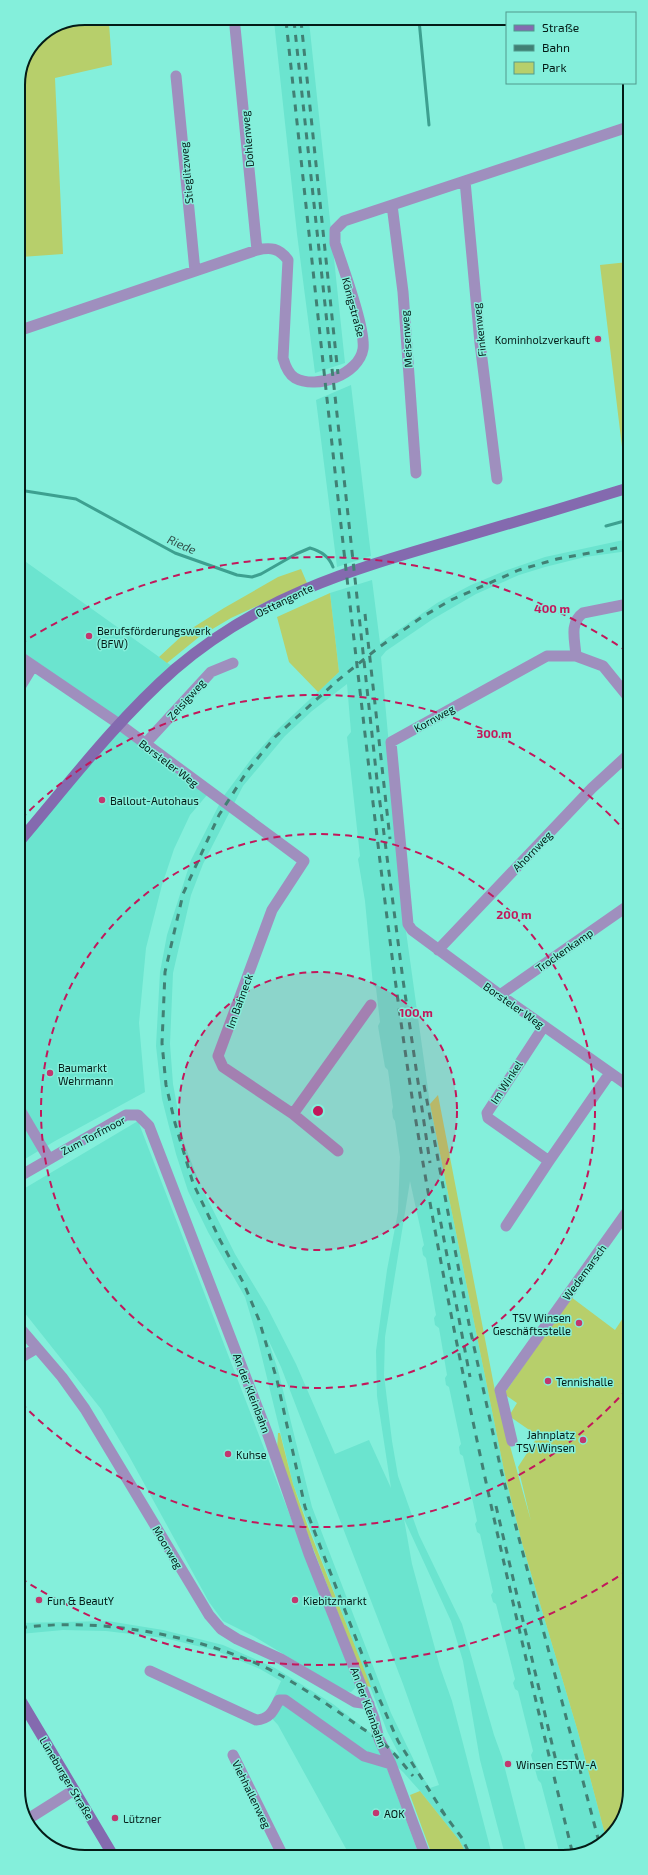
<svg xmlns="http://www.w3.org/2000/svg" width="648" height="1875" font-family="'Exo 2',sans-serif">
<style>
.built{fill:#6be4cf;fill-rule:evenodd}
.green{fill:#b7cf6b}
.lines{fill:none;stroke-linecap:round;stroke-linejoin:round}
.stream{stroke:#3da090;stroke-width:3}
.minor{stroke:#9f8fbe;stroke-width:11}
.secondary{stroke:#846aaf;stroke-width:11}
.rail{stroke:#418074;stroke-width:3;stroke-dasharray:7 7;stroke-linecap:butt}
.ring{fill:none;stroke:#c2185b;stroke-width:2;stroke-dasharray:7 5}
.poi-dot{fill:#c2376f;stroke:#84efdb;stroke-width:1.5}
.labels{text-anchor:middle;dominant-baseline:central;stroke-width:3;stroke-linejoin:round;paint-order:stroke}
.street-label{font-size:11px;fill:#041b17;stroke:#84efdb}
.poi-label{font-size:11px;fill:#041b17;stroke:#84efdb;text-anchor:start}
.water-label{font-size:12px;font-style:italic;fill:#33514b;stroke:#84efdb}
.rim{fill:none;stroke:#041b17;stroke-width:2}
.centre{fill:#c2185b;stroke:#84efdb;stroke-width:2}
.ring-label{font-size:12px;text-anchor:middle;font-weight:bold;fill:#c2185b;stroke:#84efdb;stroke-width:3;stroke-linejoin:round;paint-order:stroke}
</style>
<rect width="100%" height="100%" fill="#84efdb"/>
<path class="built" d="M274 21H309L345 363 315 373 297 234Z
M351 385 371 556 337 567 316 400Z
M628 539V551L585 557 545 567 519 575 476 594 433 619 386 651 381 657 405 924 430 1104 505 1475 522 1543 578 1732 606 1838 581 1855H560L541 1783 538 1780 531 1755 533 1751 518 1691 515 1689 513 1683 515 1679 496 1604 493 1602 491 1595 493 1592 480 1534 477 1532 475 1524 477 1521 463 1456 460 1454 459 1447 461 1444 449 1387 446 1385 445 1378 447 1375 439 1328 435 1325 434 1318 436 1315 426 1258 423 1255 422 1248 424 1245 410 1181 385 1337 384 1375 392 1441 398 1476 419 1535 462 1624 494 1735 502 1757 527 1855H505L480 1760 463 1661 451 1621 404 1519 412 1564 440 1667 452 1701 492 1855H467L459 1840 420 1791 403 1772 381 1752 419 1855 350 1856 278 1725 267 1713 281 1681 260 1669 214 1650 164 1638 106 1631 63 1630 20 1634V1623L108 1621 163 1630 223 1645 275 1668 333 1704 400 1756 387 1731 293 1484 257 1337 245 1297 208 1232 188 1191 176 1154 162 1099 156 1046 160 972 167 935 191 860 223 797 252 758 278 729 339 672 330 593 372 580 380 643 437 603 471 585 507 570 545 557ZM347 684 351 732 347 737 360 856 358 859 365 901 373 985 376 988 380 1022 378 1026 385 1067 388 1070 393 1107 392 1111 393 1118 395 1121 400 1157 398 1212 387 1270 376 1351 377 1396 391 1488 369 1440 335 1454 296 1364 267 1307 235 1254 199 1182 184 1143 173 1084 170 1044 173 973 191 895 203 864 243 786 285 736 312 711ZM267 1337 281 1367 403 1684 439 1785 430 1788 420 1773 391 1713 312 1507 278 1370Z
M19 557 176 669 119 724 207 795 190 815 174 849 162 885 146 948 139 1023 145 1092 55 1141 20 1162 19 842 119 724 19 656Z
M138 1121 356 1687 351 1692 345 1691 255 1637 223 1621 209 1602 129 1456 101 1409 20 1307V1191Z"/>
<path class="green" d="M59 23H109L112 65 55 78 63 254 21 257 18 246V81L38 37Z
M628 262V479L626 480 600 265Z
M301 569 307 583 231 618 199 637 167 663 159 657 186 632 224 608 278 577Z
M330 593 339 672 318 692 289 662 277 617Z
M438 1095 496 1396 531 1521 518 1467 538 1436 509 1416 517 1403 504 1394 571 1297 615 1330 629 1309 630 1790 616 1831 606 1838 578 1732 522 1543 505 1475 430 1104Z
M278 1433H280L293 1484 307 1524 371 1687 366 1686 291 1491 277 1450Z
M420 1791 459 1840 467 1855H432L410 1795Z"/>
<g class="lines">
<path class="stream" d="M419 20 429 125
M19 490 76 499 175 553 237 575 252 577 261 574 296 554 310 548C321 551 329 556 333 567
M606 526 628 520"/>
<path class="minor" d="M235 27 257 250
M176 76 195 271
M465 181 480 343 497 479
M392 205 403 292 416 473
M18 331 257 250C271 247 279 248 288 260L283 358C285 365 288 374 295 378 317 390 359 374 363 349 366 329 342 265 335 243V230L344 221 628 127
M19 656 119 724 304 861 272 910 218 1056 223 1067 293 1114 338 1151
M576 656C575 640 569 623 583 613L628 604
M19 689 33 666
M629 698 603 666 576 656H547L391 742 408 924 412 930 500 995 629 1086
M144 745 211 672 233 663
M438 950 592 788 629 754
M500 995 629 905
M544 1026 487 1113 488 1118 549 1161
M19 1108 49 1159
M293 1114 371 1005
M20 1176 126 1115H138L149 1126 268 1435 309 1554 374 1718 379 1739 391 1764 425 1855
M506 1226 549 1161 610 1073
M20 1328 62 1377 85 1409 209 1615 221 1629 237 1639 281 1659 355 1702 369 1704
M20 1358 37 1348
M512 1441 500 1390 629 1209
M150 1671 256 1720C270 1719 273 1711 279 1700H285L364 1756 391 1764
M233 1755 283 1856
M28 1819 74 1790"/>
<path class="secondary" d="M19 842C69 783 117 720 175 669 259 597 347 571 450 541 509 524 569 506 628 488
M20 1699 114 1857"/>
<path class="rail" d="M286 21C311 250 335 479 362 708 377 838 392 967 412 1097 453 1352 512 1604 573 1855
M294 21 377 780 403 980 430 1163
M301 21 338 374
M365 614 390 839
M424 1085 469 1324 501 1470 599 1842
M438 1208 470 1377
M496 1506 556 1761
M20 1628C100 1616 211 1637 282 1676 306 1690 330 1706 353 1722 361 1728 370 1733 378 1739 391 1748 403 1764 413 1776
M441 1810 462 1838 470 1855
M445 1815 398 1741 379 1698 305 1507 277 1380 259 1320 244 1284 220 1240 193 1183 175 1123 166 1085 162 1043 165 972 183 894 219 815 248 770 275 737 337 681 378 648 422 617 451 600 519 570 557 559 628 546"/>
</g>
<circle cx="318" cy="1111" r="139" fill="#c2185b" fill-opacity=".12"/>
<g class="ring">
<circle cx="318" cy="1111" r="139"/>
<circle cx="318" cy="1111" r="277"/>
<path d="M627 1389A416 416 0 0 1 21 1403M21 819A416 416 0 0 1 627 833"/>
<path d="M628 1570A554 554 0 0 1 20 1578M20 644A554 554 0 0 1 628 652"/>
</g>
<g class="poi-dot">
<circle cx="598" cy="339" r="4"/>
<circle cx="89" cy="636" r="4"/>
<circle cx="102" cy="800" r="4"/>
<circle cx="50" cy="1073" r="4"/>
<circle cx="579" cy="1323" r="4"/>
<circle cx="548" cy="1381" r="4"/>
<circle cx="583" cy="1440" r="4"/>
<circle cx="228" cy="1454" r="4"/>
<circle cx="39" cy="1600" r="4"/>
<circle cx="295" cy="1600" r="4"/>
<circle cx="508" cy="1764" r="4"/>
<circle cx="376" cy="1813" r="4"/>
<circle cx="115" cy="1818" r="4"/>
</g>
<g class="labels">
<g class="street-label">
<text transform="translate(247 139) rotate(-95)">Dohlenweg</text>
<text transform="translate(186 173) rotate(-95)">Stieglitzweg</text>
<text transform="translate(354 307) rotate(75)">Königstraße</text>
<text transform="translate(479 330) rotate(-96)">Finkenweg</text>
<text transform="translate(406 339) rotate(-94)">Meisenweg</text>
<text transform="translate(284 600) rotate(-26)">Osttangente</text>
<text transform="translate(186 699) rotate(-48)">Zeisigweg</text>
<text transform="translate(434 718) rotate(-29)">Kornweg</text>
<text transform="translate(169 763) rotate(37)">Borsteler Weg</text>
<text transform="translate(532 851) rotate(-46)">Ahornweg</text>
<text transform="translate(564 950) rotate(-35)">Trockenkamp</text>
<text transform="translate(239 1001) rotate(-70)">Im Bahneck</text>
<text transform="translate(514 1005) rotate(35)">Borsteler Weg</text>
<text transform="translate(506 1082) rotate(-57)">Im Winkel</text>
<text transform="translate(93 1135) rotate(-28)">Zum Torfmoor</text>
<text transform="translate(584 1272) rotate(-54)">Wedemarsch</text>
<text transform="translate(252 1393) rotate(69)">An der Kleinbahn</text>
<text transform="translate(168 1547) rotate(59)">Moorweg</text>
<text transform="translate(369 1707) rotate(70)">An der Kleinbahn</text>
<text transform="translate(67 1778) rotate(59)">Lüneburger Straße</text>
<text transform="translate(252 1794) rotate(64)">Viehhallenweg</text>
</g>
<g class="poi-label">
<text x="590" y="339" text-anchor="end">Kominholzverkauft</text>
<text x="97" y="630">Berufsförderungswerk<tspan x="97" dy="13">(BFW)</tspan></text>
<text x="110" y="800">Ballout-Autohaus</text>
<text x="58" y="1067">Baumarkt<tspan x="58" dy="13">Wehrmann</tspan></text>
<text x="571" y="1317" text-anchor="end">TSV Winsen<tspan x="571" dy="13">Geschäftsstelle</tspan></text>
<text x="556" y="1381">Tennishalle</text>
<text x="575" y="1434" text-anchor="end">Jahnplatz<tspan x="575" dy="13">TSV Winsen</tspan></text>
<text x="236" y="1454">Kuhse</text>
<text x="47" y="1600">Fun &amp; BeautY</text>
<text x="303" y="1600">Kiebitzmarkt</text>
<text x="516" y="1764">Winsen ESTW-A</text>
<text x="384" y="1813">AOK</text>
<text x="123" y="1818">Lützner</text>
</g>
<g class="water-label">
<text transform="translate(182 544) rotate(24)">Riede</text>
</g>
</g>
<path d="M0 0H648V1875H0ZM85 25H563A60 60 0 0 1 623 85V1790A60 60 0 0 1 563 1850H85A60 60 0 0 1 25 1790V85A60 60 0 0 1 85 25Z" fill="#84efdb" fill-rule="evenodd"/>
<path class="rim" d="M85 25H563A60 60 0 0 1 623 85V1790A60 60 0 0 1 563 1850H85A60 60 0 0 1 25 1790V85A60 60 0 0 1 85 25Z"/>
<circle cx="318" cy="1111" r="6" class="centre"/>
<g class="ring-label">
<text x="552" y="613">400 m</text>
<text x="494" y="738">300 m</text>
<text x="514" y="919">200 m</text>
<text x="416" y="1017">100 m</text>
</g>
<rect x="506" y="12" width="130" height="72" fill="#84efdb" stroke="#519a8d"/>
<rect x="514" y="25" width="20" height="6" fill="#846aaf" stroke="#519a8d"/>
<text x="542" y="32" font-size="12" fill="#041b17">Straße</text>
<rect x="514" y="45" width="20" height="6" fill="#418074" stroke="#519a8d"/>
<text x="542" y="52" font-size="12" fill="#041b17">Bahn</text>
<rect x="514" y="62" width="20" height="12" fill="#b7cf6b" stroke="#519a8d"/>
<text x="542" y="72" font-size="12" fill="#041b17">Park</text>
</svg>
